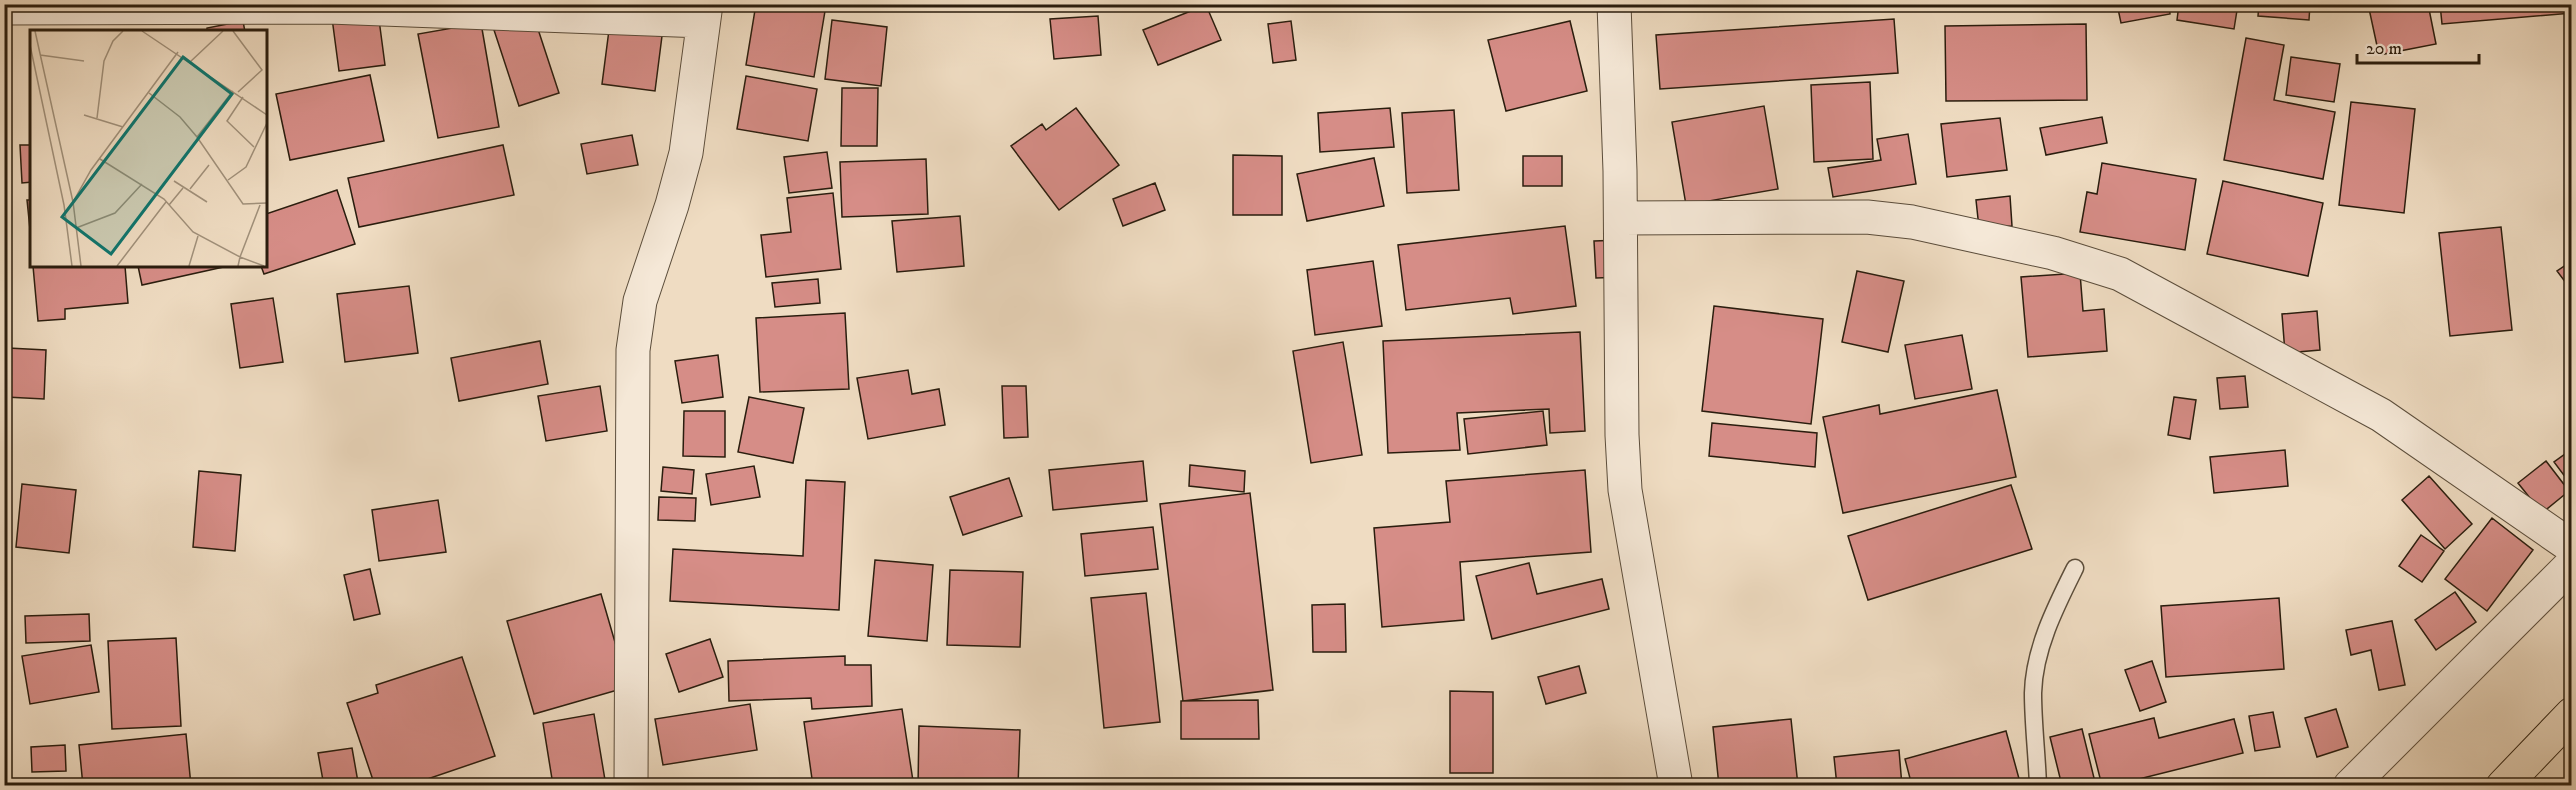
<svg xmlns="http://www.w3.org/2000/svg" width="2576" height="790" font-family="'IM FELL DW Pica',serif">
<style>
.building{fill:#d68d87;stroke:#2a1d0e;stroke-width:1.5}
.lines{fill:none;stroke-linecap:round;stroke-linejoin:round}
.service-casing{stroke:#5b4d3b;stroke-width:19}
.minor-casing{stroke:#5b4d3b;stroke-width:35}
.tertiary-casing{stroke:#5b4d3b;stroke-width:35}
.trunk-casing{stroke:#2a1d0e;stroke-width:35}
.service{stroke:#f5e8d7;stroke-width:16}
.minor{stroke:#f5e8d7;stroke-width:33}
.tertiary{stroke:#f5e8d7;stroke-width:33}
.trunk{stroke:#efdcc2;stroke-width:33}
.inset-road{fill:none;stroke:#a0907a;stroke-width:1.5}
.view{fill:#0f766e;fill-opacity:0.15;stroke:#0f766e;stroke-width:3}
.inset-edge{fill:none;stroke:#2a1d0e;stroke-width:3}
</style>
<rect width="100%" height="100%" fill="#efdcc2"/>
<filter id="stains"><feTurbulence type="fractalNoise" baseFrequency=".00333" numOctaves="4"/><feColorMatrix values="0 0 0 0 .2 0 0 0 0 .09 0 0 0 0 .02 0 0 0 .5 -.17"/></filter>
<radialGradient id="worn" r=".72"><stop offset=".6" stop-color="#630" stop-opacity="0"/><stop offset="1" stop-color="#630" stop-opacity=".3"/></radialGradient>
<path class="building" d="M756 4 826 5 814 77 746 65Z
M2117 4H2169L2170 14 2121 23Z
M2179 4H2238L2234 29 2177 20Z
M2259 4H2310L2309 20 2258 16Z
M2368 4H2428L2436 44 2379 55Z
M2440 4H2572V13L2442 24Z
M1206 5 1221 40 1158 65 1143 30Z
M378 12 385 65 339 71 332 18Z
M1098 16 1101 55 1054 59 1050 19Z
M534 17 559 93 519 106 494 30Z
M1894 19 1898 73 1660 89 1656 35Z
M832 20 887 27 881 86 825 79Z
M243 21 245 32H207V28Z
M1291 21 1296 60 1273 63 1268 24Z
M1570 21 1587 91 1506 111 1488 40Z
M481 23 499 127 438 138 418 34Z
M2086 24 2087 100 1946 101 1945 26Z
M2572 28V58L2570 59 2566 29Z
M609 30 662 36 655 91 602 84Z
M2246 38 2284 45 2274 100 2335 112 2323 179 2224 160Z
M2291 57 2340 64 2334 102 2286 95Z
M370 75 384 141 290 160 276 94Z
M746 76 817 89 808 141 737 129Z
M1870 82 1873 159 1814 162 1811 85Z
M842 88H878L877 146H841Z
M2351 102 2415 109 2404 213 2339 205Z
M1764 106 1778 189 1686 205 1672 122Z
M1076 108 1119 165 1059 210 1011 146 1042 124 1046 130Z
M1390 108 1394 147 1320 152 1318 113Z
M1454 110 1459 190 1407 193 1402 113Z
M2102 117 2107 143 2046 155 2040 128Z
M2000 118 2007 170 1947 177 1941 124Z
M1908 134 1916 184 1833 197 1828 168 1881 160 1877 139Z
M632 135 638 165 587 174 581 144Z
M20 145H32V182L22 183Z
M503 145 514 195 359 227 348 178Z
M827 152 832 188 789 193 784 157Z
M1233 155 1282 156V215H1233Z
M1523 156H1562V186H1523Z
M1374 158 1384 206 1307 221 1297 174Z
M926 159 928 214 842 217 840 162Z
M2102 163 2196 179 2185 250 2080 232 2087 192 2097 194Z
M2223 181 2323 203 2308 276 2207 254Z
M1155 183 1165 210 1123 226 1113 199Z
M337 190 355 244 264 274 261 266H266V214Z
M833 193 841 269 766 277 761 235 791 232 787 198Z
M2010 196 2012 226 1979 228 1976 200Z
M27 200H32V249Z
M960 216 964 266 897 272 892 221Z
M1565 226 1576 306 1513 314 1510 298 1406 310 1398 245Z
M2501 227 2512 330 2450 336 2439 233Z
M1621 240 1623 277 1596 278 1594 241Z
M1373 261 1382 326 1315 335 1307 270Z
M2572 261V291L2557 271Z
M33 266H125L128 303 65 309V319L38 321Z
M138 266H228L142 285Z
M1857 271 1904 281 1888 352 1842 342Z
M2080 273 2083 311 2104 309 2107 351 2028 357 2021 277Z
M818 279 820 303 775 307 772 283Z
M409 286 418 353 345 362 337 294Z
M273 298 283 362 240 368 231 304Z
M1714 306 1823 319 1811 424 1702 411Z
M2317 311 2320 350 2285 353 2282 314Z
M845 313 849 389 760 392 756 318Z
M1580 332 1585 431 1550 433 1549 409 1457 413 1460 450 1388 453 1383 341Z
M1962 335 1972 389 1915 399 1905 345Z
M540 341 548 384 459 401 451 358Z
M1343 342 1362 455 1311 463 1293 351Z
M8 348 46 350 44 399 6 397Z
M718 355 723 397 682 403 675 361Z
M908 370 912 394 939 389 945 425 868 439 857 378Z
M2245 376 2248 407 2220 409 2217 378Z
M600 386 607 431 546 441 538 396Z
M1002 386H1026L1028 437 1004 438Z
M1997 390 2016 477 1843 513 1823 417 1879 405 1880 414Z
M749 397 804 408 793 463 738 452Z
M2174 397 2196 400 2190 439 2168 435Z
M684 411H725V457L683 456Z
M1543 411 1547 445 1468 454 1464 419Z
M1712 423 1817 433 1815 467 1709 456Z
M2572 449V486L2554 462Z
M2285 450 2288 486 2214 493 2210 457Z
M1143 461 1147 501 1053 510 1049 470Z
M2546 461 2569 491 2542 513 2518 483Z
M1190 465 1245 471 1244 492 1189 486Z
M754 466 760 497 711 505 706 474Z
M663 467 694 470 692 494 661 491Z
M1585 470 1591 552 1460 562 1464 620 1382 627 1374 528 1450 522 1446 481Z
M199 471 241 475 235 551 193 547Z
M2429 476 2472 524 2445 549 2402 500Z
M1009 478 1022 516 963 535 950 497Z
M806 480 845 482 839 610 670 601 673 549 803 556Z
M22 484 76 490 69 553 16 547Z
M2011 485 2032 549 1868 600 1848 536Z
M1250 493 1273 690 1183 701 1160 504Z
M659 497 696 498 695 521 658 520Z
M438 500 446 552 379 561 372 510Z
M2492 518 2533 550 2487 611 2445 579Z
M1153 527 1158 569 1085 576 1081 534Z
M2421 535 2444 551 2422 582 2399 566Z
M875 560 933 565 927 641 868 636Z
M1529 563 1537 594 1602 579 1609 609 1492 639 1476 576Z
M370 569 380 614 354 620 344 575Z
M950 570 1023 572 1020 647 947 645Z
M2455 592 2476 622 2436 650 2415 620Z
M1146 593 1160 722 1104 728 1091 598Z
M601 594 628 687 534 714 507 621Z
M2279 598 2284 669 2166 677 2161 606Z
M1345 604 1346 652H1313L1312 605Z
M89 614 90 641 26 643 25 616Z
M2392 621 2405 685 2379 690 2371 650 2351 655 2346 630Z
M176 638 181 726 112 729 108 641Z
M710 639 723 677 679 692 666 654Z
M91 645 99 692 30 704 22 656Z
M845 656V665H871L872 706 812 709 811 698 729 701 728 661Z
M462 657 495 756 407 786H375L347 703 378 693 376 685Z
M2152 661 2166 702 2140 711 2125 670Z
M1579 666 1586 693 1546 704 1538 677Z
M1450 691 1493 692V773H1450Z
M1258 700 1259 739H1181V701Z
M750 704 757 750 663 765 655 719Z
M902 709 913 781 878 786H813L804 722Z
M2336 709 2348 747 2317 757 2305 718Z
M2273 712 2280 747 2255 751 2249 716Z
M594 714 606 786H522L552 779 543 723Z
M2154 718 2159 738 2234 719 2243 753 2111 786H2102L2089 734Z
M1791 719 1798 786H1719L1713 727Z
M919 726 1020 730 1018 786H918Z
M2082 729 2095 782 2062 786 2050 737Z
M2006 731 2021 786H1912L1905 759Z
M186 734 191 786H83L79 745Z
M65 745 66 771 32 772 31 747Z
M352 748 358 782 324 786 318 753Z
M1899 750 1902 786H1837L1834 757Z"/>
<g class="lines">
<defs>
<path id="service" d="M2038 786C2037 755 2033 724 2033 693 2034 649 2056 606 2075 568"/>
<path id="minor" d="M1614 4 1620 171 1622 435 1625 490 1676 786
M4 8 329 7 703 21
M1621 218 1867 217 1912 222 2053 253 2120 274 2381 415 2572 547
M631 786 633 350 640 301 672 205 686 153 706 4"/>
<path id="tertiary" d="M2350 786 2572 564"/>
<path id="trunk" d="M2503 786 2572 714"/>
</defs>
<use href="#service" class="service-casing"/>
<use href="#minor" class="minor-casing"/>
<use href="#tertiary" class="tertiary-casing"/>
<use href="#trunk" class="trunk-casing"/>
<use href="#service" class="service"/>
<use href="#minor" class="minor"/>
<use href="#tertiary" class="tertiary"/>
<use href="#trunk" class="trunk"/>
</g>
<g transform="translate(30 30)">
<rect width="237" height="237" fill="#efdcc2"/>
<path class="inset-road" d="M5 1 43 172 51 236M112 1 237 85M203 1 232 40 208 62M0 15 34 175 42 236M10 25 54 31M160 32 193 1M119 63 150 87 167 107 213 174 237 173M213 67 197 91 224 117M54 85 93 97M67 88 74 31 83 11 93 1M167 107 203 61M70 129 134 169 163 202 210 227 230 175M198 150 216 137 237 93M144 151 177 172M160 159 179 135M43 172 61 140 148 22M139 175 153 158M46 198 85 183 112 154M87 236 136 172M159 236 168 206M208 236 210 227 234 236"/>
<path class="view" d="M153 27 202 64 81 224 32 187Z"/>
<rect width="237" height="237" class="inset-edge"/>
</g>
<rect width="2576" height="790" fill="none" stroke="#efdcc2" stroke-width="24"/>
<rect x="6" y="6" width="2564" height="778" fill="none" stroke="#2a1d0e" stroke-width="3"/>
<rect x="12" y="12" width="2552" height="766" fill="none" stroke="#2a1d0e" stroke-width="1.5"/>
<path d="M2357 54v9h122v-9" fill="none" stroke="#2a1d0e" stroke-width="3"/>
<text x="2366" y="54" font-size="18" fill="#2a1d0e" stroke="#f5e8d7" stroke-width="4.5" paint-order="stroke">20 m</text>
<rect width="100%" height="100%" filter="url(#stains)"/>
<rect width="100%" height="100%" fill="url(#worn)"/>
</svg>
